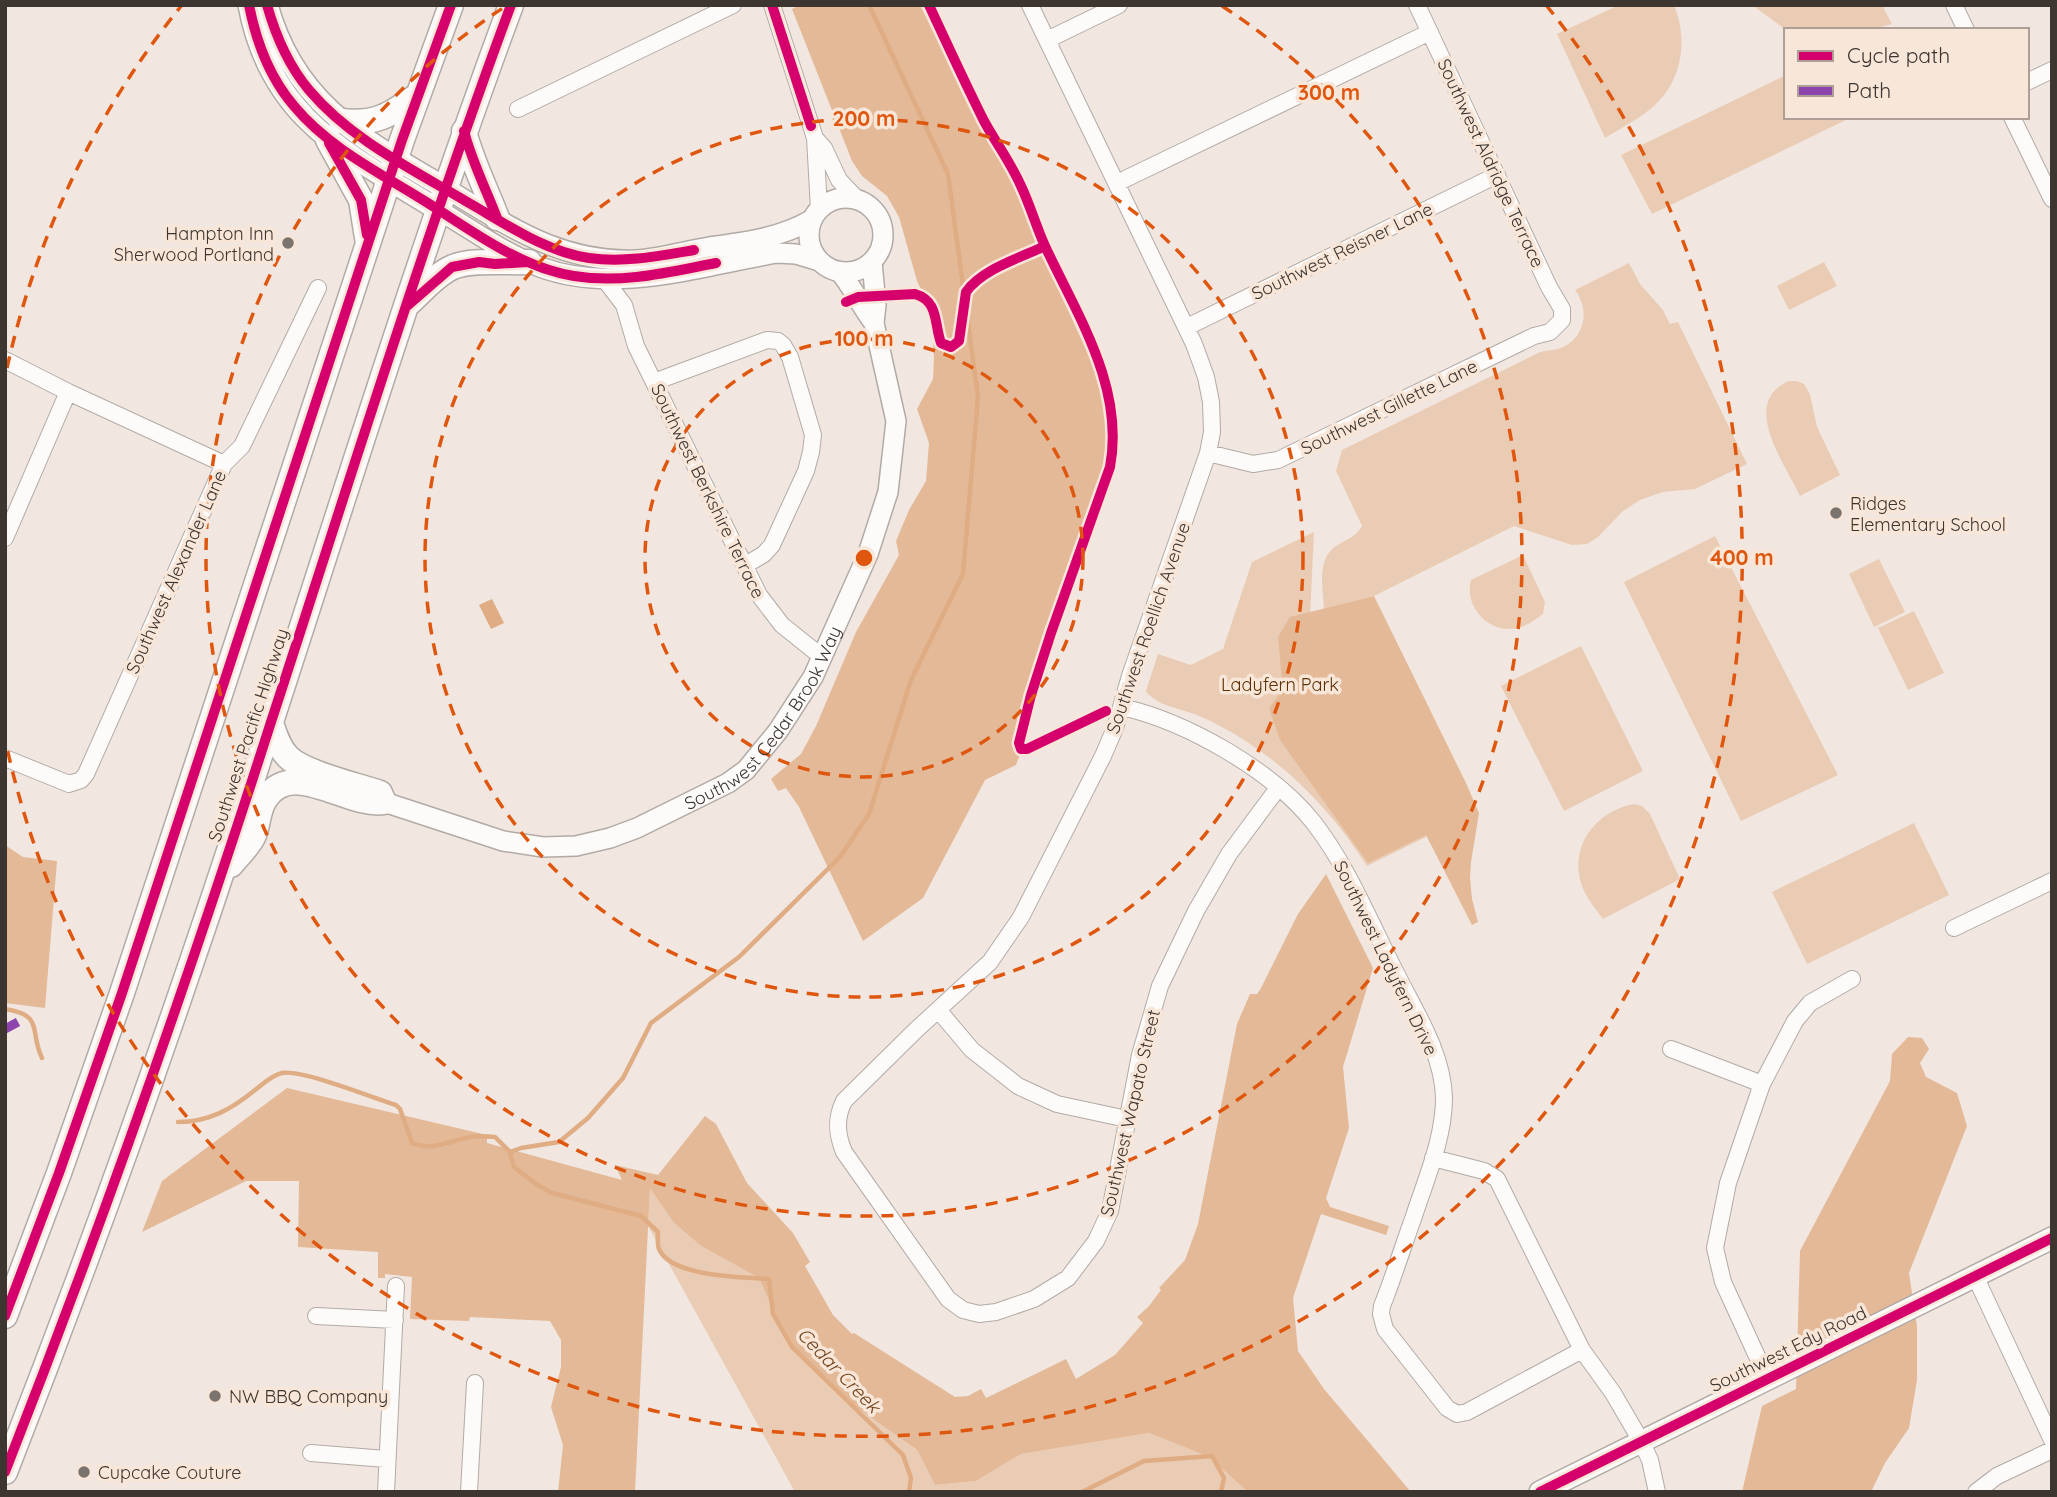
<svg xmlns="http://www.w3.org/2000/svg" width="2057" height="1497" font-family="Quicksand,sans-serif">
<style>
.green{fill:#eaccb5}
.forest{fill:#e3b997}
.water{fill:#dfac83}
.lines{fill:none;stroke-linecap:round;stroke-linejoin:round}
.stream{stroke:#dfac83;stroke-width:4.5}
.minor-casing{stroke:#b2aaa5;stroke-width:18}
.tertiary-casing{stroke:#b2aaa5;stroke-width:22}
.secondary-casing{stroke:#b2aaa5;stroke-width:24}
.trunk-casing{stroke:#b2aaa5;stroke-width:27}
.minor{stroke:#fdfbfa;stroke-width:16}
.tertiary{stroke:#fdfbfa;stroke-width:19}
.secondary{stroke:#fdfbfa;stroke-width:21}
.trunk{stroke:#fdfbfa;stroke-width:24}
.quiet{stroke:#8e44ad;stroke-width:9;stroke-dasharray:18 9;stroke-linecap:butt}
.cycleway-casing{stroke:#f8e6d9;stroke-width:15}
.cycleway{stroke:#d6006c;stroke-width:10}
.ring{fill:none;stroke:#df570e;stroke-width:3.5;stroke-dasharray:12 9}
.poi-dot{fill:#7b736e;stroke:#f8e6d9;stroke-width:2.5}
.labels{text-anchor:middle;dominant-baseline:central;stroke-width:7;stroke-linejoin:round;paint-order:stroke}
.street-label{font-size:18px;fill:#3c3530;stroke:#f8e6d9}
.poi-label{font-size:18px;fill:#3c3530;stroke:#f8e6d9;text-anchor:start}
.park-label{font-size:18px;fill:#5c3002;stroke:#f8e6d9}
.water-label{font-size:19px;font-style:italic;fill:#73441d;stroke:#f8e6d9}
.centre{fill:#df570e;stroke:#f8e6d9;stroke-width:3.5}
.ring-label{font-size:21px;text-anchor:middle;font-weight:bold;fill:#df570e;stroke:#f8e6d9;stroke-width:7;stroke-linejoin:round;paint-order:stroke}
</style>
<rect width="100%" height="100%" fill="#f1e7e0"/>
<path class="green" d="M1619 5H1674C1688 39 1683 79 1655 105 1641 118 1621 128 1605 138L1557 34Z
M1752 5H1882L1892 24 1870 30H1786Z
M1786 75V117H1852L1652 214 1621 155Z
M1824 262 1837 286 1789 310 1777 286Z
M1629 263 1640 284 1663 310 1670 324 1678 322 1747 464 1695 489 1663 492 1640 500 1623 511 1598 537 1587 544 1572 545 1514 526 1374 596 1324 609C1323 589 1316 559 1336 546 1347 539 1356 537 1362 526L1336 471 1342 450 1540 352C1549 350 1559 350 1567 345 1587 332 1588 307 1575 290Z
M1789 381H1797L1804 384 1810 394 1817 427 1840 475 1800 496C1785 464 1739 402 1789 381Z
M1314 532 1310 618 1428 836 1367 866C1335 816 1296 774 1247 742 1232 732 1216 723 1199 716 1184 709 1155 706 1146 691L1158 654 1191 665 1223 649 1252 562Z
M1715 536 1838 775 1741 821 1624 582Z
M1523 555 1545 602 1543 614C1534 621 1524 628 1512 629 1486 631 1464 605 1471 580Z
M1879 559 1905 612 1874 627 1849 574Z
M1914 611 1944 673 1908 690 1878 628Z
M1581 646 1643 771 1564 811 1501 686Z
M1634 804 1642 806 1650 814 1680 879 1603 919C1596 909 1586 898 1582 886 1568 848 1595 811 1634 804Z
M1914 823 1949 895 1807 964 1772 892Z
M650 1187 674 1223 701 1246 759 1278 787 1342 846 1400 917 1450 935 1485 976 1481 1021 1454 1149 1433 1209 1457 1248 1492H795L648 1226Z"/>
<path class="forest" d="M800 5H920L973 111 1011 177 1046 262 1100 380 1108 450 1104 471 1051 616 1014 745 1016 751 1021 752 1016 765 985 780 923 898 863 941 799 807 786 788 778 791 771 779 801 754 816 726 856 632 899 555 896 541 909 510 926 481 929 443 917 409 933 379 934 358 931 310 917 281 899 217 887 196 862 176 852 161 792 9Z
M1374 596 1466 783 1479 813 1471 862 1470 878 1472 899 1478 922 1472 925 1426 835 1368 863 1280 740 1269 708 1283 690 1278 637 1290 617Z
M5 845 23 857 57 861 45 1008 5 1003Z
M1326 874 1373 968 1343 1067 1349 1128 1326 1198 1330 1207 1389 1226 1386 1235 1321 1214 1293 1298 1298 1351 1324 1389 1411 1492H1248L1209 1457 1149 1433 1021 1454 976 1481 935 1485 917 1450 846 1400 787 1342 759 1278 701 1246 674 1223 650 1188 635 1492H558L563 1445 551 1407 561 1367V1340L550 1321 470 1317 469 1321 410 1319 412 1277 385 1274V1278H378V1252L298 1247 299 1181H246L142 1232 162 1181 287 1088 487 1135V1143L622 1180 615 1165 658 1175 705 1116 716 1124 747 1183 793 1233 810 1262 805 1266 833 1315 852 1334 854 1333 955 1397 968 1396 981 1389 986 1398 1066 1359 1076 1379 1115 1355 1143 1323 1137 1317 1149 1306 1161 1290 1159 1288 1185 1260 1198 1224 1237 1024 1250 994H1257L1261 988 1298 914Z
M1908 1037 1922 1038 1929 1049 1920 1063 1926 1077 1957 1093 1967 1126 1909 1273 1917 1326V1380L1909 1428 1885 1463 1871 1492H1742L1762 1406 1796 1389 1800 1251 1890 1081 1892 1054Z"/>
<path class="water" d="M492 599 504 623 491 629 479 605Z"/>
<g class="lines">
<path class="stream" d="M5 1009C45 1015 29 1032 42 1058
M178 1122C209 1122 232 1109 255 1090 263 1084 272 1075 282 1073 302 1069 373 1098 396 1105L400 1109 412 1143C435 1153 455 1137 478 1136 484 1136 490 1137 495 1137L510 1152 514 1167 536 1184 552 1193 641 1216 658 1232C658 1237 657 1244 659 1249 671 1277 742 1277 769 1279L773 1314 792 1347 903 1455 911 1478 909 1492
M510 1152 521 1148 559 1142 588 1118 623 1078 651 1023 739 957 840 857 869 814 911 680 963 574 978 397 948 174 869 5
M1082 1492 1144 1461 1212 1456 1224 1478 1221 1492"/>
<defs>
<path id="minor" d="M772 5 815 138 819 209
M1030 5 1194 344 1206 377 1211 402 1212 432 1208 453 1130 676 1115 728 1103 756 1021 917 990 962 916 1030 844 1101C835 1119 837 1135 844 1152L948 1299 963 1310 979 1314 996 1312 1034 1299 1068 1278 1096 1241 1110 1211 1140 1055 1160 986 1196 911 1229 854 1278 788
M1954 5 1966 30
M1047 40 1119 5
M2027 82 2052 70
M518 109 733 5
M2012 117 2052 199
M815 138 824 148 839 180 857 199
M1117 183 1430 32
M605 280 624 305 636 346 759 595 782 625 822 657
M1187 327 1497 175
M5 360 68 392 224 464
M654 382 767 340 778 341 783 345 790 357 813 435 811 452 806 471 772 545 764 554 744 566
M1208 453 1253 464 1278 460 1534 336 1550 332 1562 320V309L1549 287 1417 5
M5 538 68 392
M1122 707C1187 722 1272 770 1314 823 1348 867 1370 922 1395 971 1415 1011 1443 1053 1444 1098 1444 1138 1426 1179 1414 1216 1403 1246 1394 1276 1382 1306L1381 1314 1385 1329 1447 1408 1457 1414 1467 1412 1582 1350
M5 758 69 784 81 780 86 774 224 464 242 446 318 288
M1954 928 2052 881
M939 1011 972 1050 1018 1086 1057 1104 1127 1119
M1671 1049 1762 1084
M1433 1158 1484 1171 1497 1179 1582 1350 1613 1393 1641 1441 1650 1460 1657 1492
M1975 1276 2052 1440
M316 1316 395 1320
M1767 1378 1723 1282 1715 1248 1728 1183 1762 1084 1795 1021 1810 1003 1852 979
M311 1453 386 1459
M386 1492 396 1286
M469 1492 475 1383
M1976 1492 1997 1476 2052 1450"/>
<g id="tertiary">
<path d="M445 188C508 225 559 263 636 260 660 259 685 251 709 247 745 242 780 238 811 220"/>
<circle cx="846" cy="235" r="37"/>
<path d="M437 209C471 229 503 253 540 267 615 295 700 266 777 253L796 254 819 261"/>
<path d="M840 272C853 288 861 306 874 323"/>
<path id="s1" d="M384 802 503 841 543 847 576 846 610 838 637 828 728 783 746 770 778 731 813 677 868 554 888 492 896 421 874 323 876 305 872 262"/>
</g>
<path id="secondary" d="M249 5C270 119 348 154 437 209
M267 5C294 104 362 139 445 188
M1540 1492 2052 1238"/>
<path id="trunk" d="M341 121C376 125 390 115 418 95
M464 131C472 162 486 189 497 218
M328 140 361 200 367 238
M407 305C421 293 436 274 453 267 471 259 508 263 529 262
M231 865C238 856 250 845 254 835 259 822 258 809 266 798 293 758 349 808 384 802L380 793C357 785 304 773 288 757 279 748 275 735 271 723
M5 1316 59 1173 122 993 402 140 451 5
M5 1472C102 1225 190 975 271 722 349 483 423 242 511 5"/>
</defs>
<use href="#minor" class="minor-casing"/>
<use href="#tertiary" class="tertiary-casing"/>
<use href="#secondary" class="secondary-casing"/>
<use href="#trunk" class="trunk-casing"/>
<use href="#minor" class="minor"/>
<use href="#tertiary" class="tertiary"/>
<use href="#secondary" class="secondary"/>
<use href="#trunk" class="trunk"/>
<path class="quiet" d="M5 1029 18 1022"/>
<defs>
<path id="cycleway" d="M249 5C256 41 270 78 294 106 328 147 378 172 423 200 470 229 518 267 574 276 623 284 669 272 716 263
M267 5C276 37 288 65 309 90 351 140 414 170 469 203 506 224 546 252 589 258 625 263 659 256 694 250
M772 5 811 126
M929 5C947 44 965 83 984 121 996 143 1011 163 1021 186 1030 205 1036 226 1045 246 1077 315 1125 387 1110 467L1051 633 1031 695 1019 743 1021 749H1027L1106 711
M464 131C472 162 486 189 497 218
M329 143 361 200 367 235
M846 302 858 297 915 294C939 301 934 324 941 343L951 347 959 341 966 292C982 269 1020 258 1045 246
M407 306 452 267 479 262 495 264 528 262
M5 1316 59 1173 122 993 402 140 451 5
M5 1472C102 1225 190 975 271 722 349 483 423 242 511 5
M1540 1492 2052 1238"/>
</defs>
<use href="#cycleway" class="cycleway-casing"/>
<use href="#cycleway" class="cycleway"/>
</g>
<g class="ring">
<circle cx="864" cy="558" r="219"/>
<circle cx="864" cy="558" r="439"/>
<path d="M1222 6A658 658 0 1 1 506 6"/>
<path d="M7 368A878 878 0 0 1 182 5M1546 5A878 878 0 1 1 7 748"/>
</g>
<g class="poi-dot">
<circle cx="288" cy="243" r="7"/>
<circle cx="1836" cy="513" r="7"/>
<circle cx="215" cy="1396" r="7"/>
<circle cx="84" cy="1472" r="7"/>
</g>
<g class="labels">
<g class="street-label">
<text transform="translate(1491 163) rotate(65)">Southwest Aldridge Terrace</text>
<text transform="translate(1342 251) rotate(-26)">Southwest Reisner Lane</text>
<text transform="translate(1389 407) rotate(-26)">Southwest Gillette Lane</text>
<text transform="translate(708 491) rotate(64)">Southwest Berkshire Terrace</text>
<text transform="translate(176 572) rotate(-66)">Southwest Alexander Lane</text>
<text transform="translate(1148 628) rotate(-71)">Southwest Roellich Avenue</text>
<text stroke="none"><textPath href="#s1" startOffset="436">Southwest Cedar Brook Way</textPath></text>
<text transform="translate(248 735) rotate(-72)">Southwest Pacific Highway</text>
<text transform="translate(1386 958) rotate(64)">Southwest Ladyfern Drive</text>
<text transform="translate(1130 1113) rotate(-77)">Southwest Wapato Street</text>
<text transform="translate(1788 1349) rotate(-26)">Southwest Edy Road</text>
</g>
<g class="poi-label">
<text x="274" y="233" text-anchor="end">Hampton Inn<tspan x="274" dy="21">Sherwood Portland</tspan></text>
<text x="1850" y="503">Ridges<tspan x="1850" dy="21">Elementary School</tspan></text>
<text x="229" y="1396">NW BBQ Company</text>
<text x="98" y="1472">Cupcake Couture</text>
</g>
<g class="park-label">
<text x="1280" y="684">Ladyfern Park</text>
</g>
<g class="water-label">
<text transform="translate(839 1370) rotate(46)">Cedar Creek</text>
</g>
</g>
<circle cx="864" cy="558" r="10" class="centre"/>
<g class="ring-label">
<text x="1329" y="100">300 m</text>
<text x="864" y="126">200 m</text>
<text x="864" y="346">100 m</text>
<text x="1742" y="565">400 m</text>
</g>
<rect width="2057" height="1497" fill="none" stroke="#3c3530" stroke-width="14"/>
<rect x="1784" y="28" width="245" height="91" fill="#f8e6d9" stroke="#ad9f95" stroke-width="2"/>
<rect x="1798" y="51" width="35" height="10" fill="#d6006c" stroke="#ad9f95" stroke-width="2"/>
<text x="1847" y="63" font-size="21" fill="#3c3530">Cycle path</text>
<rect x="1798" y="86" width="35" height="10" fill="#8e44ad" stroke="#ad9f95" stroke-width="2"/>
<text x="1847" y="98" font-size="21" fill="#3c3530">Path</text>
</svg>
